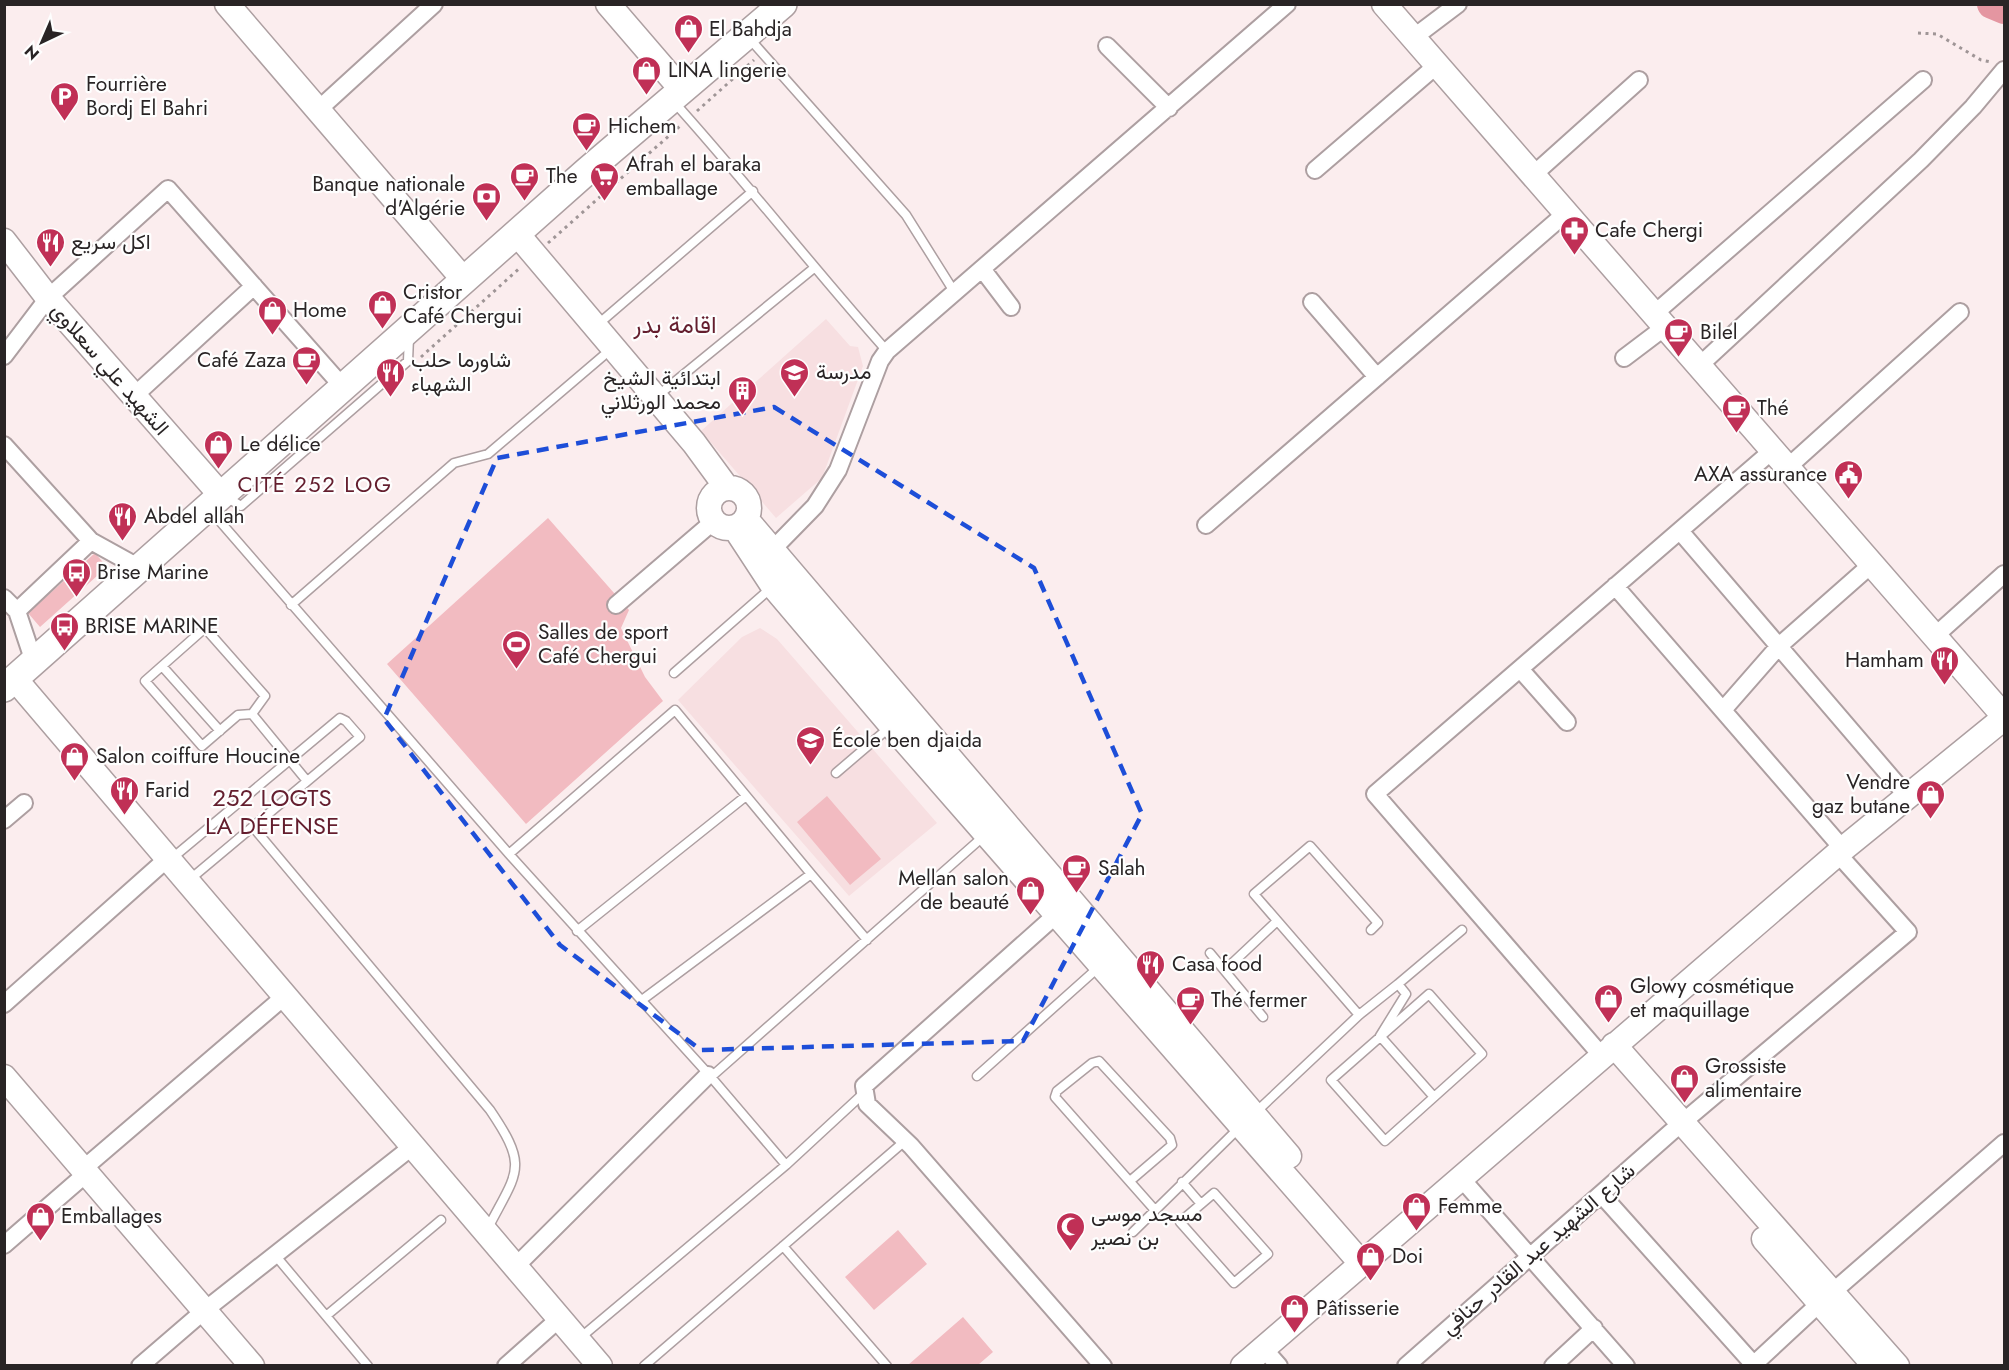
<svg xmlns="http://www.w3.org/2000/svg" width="2009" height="1370" font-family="Jost,Vazirmatn,sans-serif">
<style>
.built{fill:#f7dfe1}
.green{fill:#f2bbc1}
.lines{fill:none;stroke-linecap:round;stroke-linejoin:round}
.river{stroke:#e496a1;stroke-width:30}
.lane-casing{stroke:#ad9fa1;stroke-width:11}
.street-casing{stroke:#ad9fa1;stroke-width:20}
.secondary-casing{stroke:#ad9fa1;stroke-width:27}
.primary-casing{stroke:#ad9fa1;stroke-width:30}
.path{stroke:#9f9596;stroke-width:3;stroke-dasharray:3 4.5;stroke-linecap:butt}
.lane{stroke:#fff;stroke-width:8}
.street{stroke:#fff;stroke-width:16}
.secondary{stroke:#fff;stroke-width:24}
.primary{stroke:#fff;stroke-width:27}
.marked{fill:none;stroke:#1d4ed8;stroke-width:4.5;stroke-dasharray:12 8;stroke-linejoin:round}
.labels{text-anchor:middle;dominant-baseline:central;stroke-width:4.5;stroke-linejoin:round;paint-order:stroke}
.poi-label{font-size:21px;fill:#292425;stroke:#fefefe;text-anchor:start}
.street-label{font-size:21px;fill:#292425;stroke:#fefefe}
.neighbourhood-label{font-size:22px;letter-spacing:1.5px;fill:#641e2e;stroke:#fefefe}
.quarter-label{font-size:24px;fill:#641e2e;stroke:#fefefe}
</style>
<rect width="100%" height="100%" fill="#fbedee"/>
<path class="built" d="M826 319 850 346 858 347 863 366 822 478 776 518 701 431Z
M760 628 777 639 937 823 849 896 678 700 742 637Z"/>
<path class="green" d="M548 518 629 610 621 628 645 677 663 701 526 824 387 664Z
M95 553 107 567 40 627 28 613Z
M827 796 881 859 850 885 797 822Z
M898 1230 927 1264 874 1310 845 1277Z
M963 1317 993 1352 978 1365H908Z"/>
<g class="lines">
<path class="river" d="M1992 4 2004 9"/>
<defs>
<path id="lane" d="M749 38 906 215 955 293
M674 102C747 183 814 269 887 351
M596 326 753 191
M656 397 814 268
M226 497 241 506 408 361 409 337
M210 510 509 854 711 1077 786 1165 865 1092
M291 605 454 463 488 454 603 356
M162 666 220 731
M674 673 771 588
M252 714 238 715 202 746 145 681 205 628 265 696 252 714 307 781
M836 773 891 726
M253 827 490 1110C530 1169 517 1171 487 1230
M509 854 675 710 811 874 642 1000
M170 860 340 718 346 721 360 737 188 881
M811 874 867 940
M1371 930 1378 923 1310 846 1254 894 1359 1015 1398 984
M577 931 746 796
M1210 953 1263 1017
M1225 970 1276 922
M1429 994 1482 1054 1385 1141 1331 1080Z
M977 1076 1100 966
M711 1077 985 835
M1434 1097 1380 1036 1406 994 1398 984 1462 930
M1256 1112 1359 1015
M1130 1181 1172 1145 1170 1138 1099 1061 1092 1063 1057 1091 1055 1097 1154 1209
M1182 1182 1201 1204
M1214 1193 1268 1254 1234 1283 1180 1222Z
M1133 1232 1240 1127
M783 1246 887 1366
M275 1255 368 1366
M326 1316 441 1220
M580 1338 786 1165
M644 1366 906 1140"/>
<path id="street" d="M1413 38 1458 4
M1107 46 1169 108
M319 109 434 4
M1315 170 1437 65
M1533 175 1639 80
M983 270 1011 307
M1312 302 1377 377
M1654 314 1923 80
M4 356 48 298 168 189 343 387
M1624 358 1665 327
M1699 366 1921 160 1973 107 2004 70
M134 396 254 286
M4 445 91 541 138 567
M1788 467 1960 312
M1206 525 1566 213
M1680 531 1907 796
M772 550 815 506 838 470 880 361 887 351 1287 4
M1615 586 1843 849
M4 598 17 611 34 662
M616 605 714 521
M17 611 91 541
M1936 635 2004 574
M1520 669 1567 722
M1723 710 1779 646 1872 564
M4 820 24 803
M1057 914 864 1086 867 1104 911 1146 1103 1366
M4 1004 168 858
M1601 1055 1375 794 1773 450
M83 1169 285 996
M1460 1177 1626 1366
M1601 1194 1755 1366
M4 1245 87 1173
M516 1266 708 1075
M1263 1348 1279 1366
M140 1366 205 1310 413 1146
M506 1366 560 1318
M1406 1366 1670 1133 1908 932 1838 854
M1553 1366 1594 1328
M1752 1366 1820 1303 2004 1143"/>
<path id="secondary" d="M227 4 464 280
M608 4 682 90
M1384 4 2004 716
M518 235 694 443 727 488
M4 241 48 298 220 494
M709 508a20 20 0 1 1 40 0a20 20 0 1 1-40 0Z
M746 519 1289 1156
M735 528 773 586 891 725 1361 1263
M15 679 600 1366
M1614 1045 1897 1366
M4 1077 252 1366
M1764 1239 1875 1366
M1243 1366 1843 849 2004 718"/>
<path id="primary" d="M4 688 587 171 783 4"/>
</defs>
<use href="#lane" class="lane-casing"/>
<use href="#street" class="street-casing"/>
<use href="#secondary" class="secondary-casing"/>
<use href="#primary" class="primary-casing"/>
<path class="path" d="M1918 33 1937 34 1981 60 1991 62
M697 111 754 60
M548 243 680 126
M421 357 521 267"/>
<use href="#lane" class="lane"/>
<use href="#street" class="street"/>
<use href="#secondary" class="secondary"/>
<use href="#primary" class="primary"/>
</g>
<path class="marked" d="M774 407 1034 568 1142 814 1023 1041 701 1050 560 945 384 719 497 458Z"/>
<defs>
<symbol id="shop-pin" viewBox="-11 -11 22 30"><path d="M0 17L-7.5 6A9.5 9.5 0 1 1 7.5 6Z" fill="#c03056" stroke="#fefefe"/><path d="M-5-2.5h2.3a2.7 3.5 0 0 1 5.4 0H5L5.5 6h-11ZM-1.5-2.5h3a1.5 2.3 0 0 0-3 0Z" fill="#fff"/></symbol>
<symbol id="parking-pin" viewBox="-11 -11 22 30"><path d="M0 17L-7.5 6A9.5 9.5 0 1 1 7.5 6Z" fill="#c03056" stroke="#fefefe"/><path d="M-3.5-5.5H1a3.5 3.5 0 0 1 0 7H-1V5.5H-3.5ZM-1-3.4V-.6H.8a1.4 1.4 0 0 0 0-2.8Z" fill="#fff"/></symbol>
<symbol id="cafe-pin" viewBox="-11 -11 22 30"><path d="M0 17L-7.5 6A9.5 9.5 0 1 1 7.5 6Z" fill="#c03056" stroke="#fefefe"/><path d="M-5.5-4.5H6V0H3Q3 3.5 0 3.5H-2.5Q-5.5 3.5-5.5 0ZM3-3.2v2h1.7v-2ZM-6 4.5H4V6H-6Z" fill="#fff"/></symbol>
<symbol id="supermarket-pin" viewBox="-11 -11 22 30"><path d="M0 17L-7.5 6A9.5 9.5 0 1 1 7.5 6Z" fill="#c03056" stroke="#fefefe"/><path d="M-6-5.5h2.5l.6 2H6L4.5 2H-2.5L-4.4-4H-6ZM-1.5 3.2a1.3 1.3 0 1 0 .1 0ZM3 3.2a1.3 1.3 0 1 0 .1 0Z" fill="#fff"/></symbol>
<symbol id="bank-pin" viewBox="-11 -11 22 30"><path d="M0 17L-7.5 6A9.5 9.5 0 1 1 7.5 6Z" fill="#c03056" stroke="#fefefe"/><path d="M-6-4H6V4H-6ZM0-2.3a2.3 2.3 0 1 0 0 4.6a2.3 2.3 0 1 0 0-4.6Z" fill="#fff"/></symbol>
<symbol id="pharmacy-pin" viewBox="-11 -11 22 30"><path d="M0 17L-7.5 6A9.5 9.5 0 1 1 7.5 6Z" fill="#c03056" stroke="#fefefe"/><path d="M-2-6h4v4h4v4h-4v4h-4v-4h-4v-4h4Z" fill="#fff"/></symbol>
<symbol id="restaurant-pin" viewBox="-11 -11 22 30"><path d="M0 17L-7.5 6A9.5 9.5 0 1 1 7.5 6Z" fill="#c03056" stroke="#fefefe"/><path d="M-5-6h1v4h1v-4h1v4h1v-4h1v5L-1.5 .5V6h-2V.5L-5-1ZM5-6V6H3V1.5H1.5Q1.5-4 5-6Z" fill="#fff"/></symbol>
<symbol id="school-pin" viewBox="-11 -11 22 30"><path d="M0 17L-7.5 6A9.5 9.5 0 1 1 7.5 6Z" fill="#c03056" stroke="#fefefe"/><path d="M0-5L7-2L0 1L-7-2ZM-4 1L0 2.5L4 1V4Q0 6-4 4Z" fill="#fff"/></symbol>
<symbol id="building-pin" viewBox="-11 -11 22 30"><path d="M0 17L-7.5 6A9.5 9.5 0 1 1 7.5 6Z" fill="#c03056" stroke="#fefefe"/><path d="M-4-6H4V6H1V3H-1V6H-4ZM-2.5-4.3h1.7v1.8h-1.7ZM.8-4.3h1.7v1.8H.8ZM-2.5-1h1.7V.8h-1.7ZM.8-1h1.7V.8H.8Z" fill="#fff"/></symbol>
<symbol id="civic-pin" viewBox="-11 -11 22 30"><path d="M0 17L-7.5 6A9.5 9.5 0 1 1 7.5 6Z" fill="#c03056" stroke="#fefefe"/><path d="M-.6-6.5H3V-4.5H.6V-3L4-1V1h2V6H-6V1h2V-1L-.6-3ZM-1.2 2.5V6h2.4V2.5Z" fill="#fff"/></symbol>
<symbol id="bus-pin" viewBox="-11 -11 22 30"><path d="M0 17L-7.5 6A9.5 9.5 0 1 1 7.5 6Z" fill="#c03056" stroke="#fefefe"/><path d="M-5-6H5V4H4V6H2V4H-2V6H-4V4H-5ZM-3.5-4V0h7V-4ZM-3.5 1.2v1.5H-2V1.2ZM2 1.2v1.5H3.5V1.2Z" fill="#fff"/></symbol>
<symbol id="stadium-pin" viewBox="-11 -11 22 30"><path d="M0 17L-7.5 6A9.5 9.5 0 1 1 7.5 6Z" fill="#c03056" stroke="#fefefe"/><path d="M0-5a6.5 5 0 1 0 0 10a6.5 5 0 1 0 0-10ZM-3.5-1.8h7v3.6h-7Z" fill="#fff"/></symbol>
<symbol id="mosque-pin" viewBox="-11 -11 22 30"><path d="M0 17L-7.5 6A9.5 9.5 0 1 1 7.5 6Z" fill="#c03056" stroke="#fefefe"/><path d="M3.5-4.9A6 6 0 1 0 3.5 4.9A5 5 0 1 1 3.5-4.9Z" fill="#fff"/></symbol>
</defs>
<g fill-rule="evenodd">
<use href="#shop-pin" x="672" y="12" width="33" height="45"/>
<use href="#shop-pin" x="630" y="54" width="33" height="45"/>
<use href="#parking-pin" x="48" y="80" width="33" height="45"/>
<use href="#cafe-pin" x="570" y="110" width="33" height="45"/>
<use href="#cafe-pin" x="508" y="160" width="33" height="45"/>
<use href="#supermarket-pin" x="588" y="160" width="33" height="45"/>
<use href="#bank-pin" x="470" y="180" width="33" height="45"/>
<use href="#pharmacy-pin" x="1558" y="214" width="33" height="45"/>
<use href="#restaurant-pin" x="34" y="226" width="33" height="45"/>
<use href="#shop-pin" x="366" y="288" width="33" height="45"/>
<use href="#shop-pin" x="256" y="294" width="33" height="45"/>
<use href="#cafe-pin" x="1662" y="316" width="33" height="45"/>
<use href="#cafe-pin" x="290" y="344" width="33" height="45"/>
<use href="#restaurant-pin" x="374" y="356" width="33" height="45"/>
<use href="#school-pin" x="778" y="356" width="33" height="45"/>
<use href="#building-pin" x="726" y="374" width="33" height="45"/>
<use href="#cafe-pin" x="1720" y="392" width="33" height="45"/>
<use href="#shop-pin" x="202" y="428" width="33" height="45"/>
<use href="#civic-pin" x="1832" y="458" width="33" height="45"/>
<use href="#restaurant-pin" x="106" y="500" width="33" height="45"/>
<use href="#bus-pin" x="60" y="556" width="33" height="45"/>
<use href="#bus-pin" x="48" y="610" width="33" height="45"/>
<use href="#stadium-pin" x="500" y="628" width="33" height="45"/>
<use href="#restaurant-pin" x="1928" y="644" width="33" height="45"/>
<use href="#school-pin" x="794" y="724" width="33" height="45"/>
<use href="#shop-pin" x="58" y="740" width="33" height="45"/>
<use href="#restaurant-pin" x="108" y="774" width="33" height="45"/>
<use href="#shop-pin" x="1914" y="778" width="33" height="45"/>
<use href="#cafe-pin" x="1060" y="852" width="33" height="45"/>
<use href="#shop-pin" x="1014" y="874" width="33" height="45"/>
<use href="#restaurant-pin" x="1134" y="948" width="33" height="45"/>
<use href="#shop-pin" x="1592" y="982" width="33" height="45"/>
<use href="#cafe-pin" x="1174" y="984" width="33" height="45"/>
<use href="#shop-pin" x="1668" y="1062" width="33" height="45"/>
<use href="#shop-pin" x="1400" y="1190" width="33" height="45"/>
<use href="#shop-pin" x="24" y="1200" width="33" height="45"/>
<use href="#mosque-pin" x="1054" y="1210" width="33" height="45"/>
<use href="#shop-pin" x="1354" y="1240" width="33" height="45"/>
<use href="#shop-pin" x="1278" y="1292" width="33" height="45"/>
</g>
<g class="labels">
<g class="poi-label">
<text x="709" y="29">El Bahdja</text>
<text x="668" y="70">LINA lingerie</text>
<text x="86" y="84">Fourrière<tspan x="86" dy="24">Bordj El Bahri</tspan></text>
<text x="608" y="126">Hichem</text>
<text x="626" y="164">Afrah el baraka<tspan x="626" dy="24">emballage</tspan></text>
<text x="546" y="176">The</text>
<text x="465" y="184" text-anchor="end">Banque nationale<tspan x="465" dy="24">d'Algérie</tspan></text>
<text x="1595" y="230">Cafe Chergi</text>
<text x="71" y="242">اكل سريع</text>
<text x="403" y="292">Cristor<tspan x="403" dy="24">Café Chergui</tspan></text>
<text x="293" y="310">Home</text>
<text x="1700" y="332">Bilel</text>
<text x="286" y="360" text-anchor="end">Café Zaza</text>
<text x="411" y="360">شاورما حلب<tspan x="411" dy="24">الشهباء</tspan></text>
<text x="816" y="372">مدرسة</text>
<text x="721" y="378" text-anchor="end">ابتدائية الشيخ<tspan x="721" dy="24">محمد الورثلاني</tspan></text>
<text x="1757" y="408">Thé</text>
<text x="240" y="444">Le délice</text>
<text x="1827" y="474" text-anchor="end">AXA assurance</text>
<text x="144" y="516">Abdel allah</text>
<text x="97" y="572">Brise Marine</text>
<text x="85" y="626">BRISE MARINE</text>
<text x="538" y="632">Salles de sport<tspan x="538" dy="24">Café Chergui</tspan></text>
<text x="1924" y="660" text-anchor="end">Hamham</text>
<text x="832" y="740">École ben djaida</text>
<text x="96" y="756">Salon coiffure Houcine</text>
<text x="1910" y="782" text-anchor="end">Vendre<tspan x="1910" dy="24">gaz butane</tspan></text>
<text x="145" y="790">Farid</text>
<text x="1098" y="868">Salah</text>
<text x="1009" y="878" text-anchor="end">Mellan salon<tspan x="1009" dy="24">de beauté</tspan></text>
<text x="1172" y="964">Casa food</text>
<text x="1630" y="986">Glowy cosmétique<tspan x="1630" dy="24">et maquillage</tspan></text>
<text x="1211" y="1000">Thé fermer</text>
<text x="1705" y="1066">Grossiste<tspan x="1705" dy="24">alimentaire</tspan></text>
<text x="1438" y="1206">Femme</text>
<text x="1091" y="1214">مسجد موسى<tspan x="1091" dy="24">بن نصير</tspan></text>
<text x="61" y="1216">Emballages</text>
<text x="1392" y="1256">Doi</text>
<text x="1316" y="1308">Pâtisserie</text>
</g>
<g class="street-label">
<text transform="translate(110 369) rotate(49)">الشهيد علي سعلاوي</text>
<text transform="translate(1538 1249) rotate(-41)">شارع الشهيد عبد القادر حنافي</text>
</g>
<g class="neighbourhood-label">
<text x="315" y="484">CITÉ 252 LOG</text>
</g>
<g class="quarter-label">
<text x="675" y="324">اقامة بدر</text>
<text x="272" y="797">252 LOGTS<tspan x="272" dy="28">LA DÉFENSE</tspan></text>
</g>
</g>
<rect width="2009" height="1370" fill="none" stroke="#292425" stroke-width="12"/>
<g transform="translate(42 42) rotate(224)" stroke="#fefefe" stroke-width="4.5" paint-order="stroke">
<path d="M0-4.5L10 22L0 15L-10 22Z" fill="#292425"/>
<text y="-9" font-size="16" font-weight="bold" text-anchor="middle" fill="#292425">N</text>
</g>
</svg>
